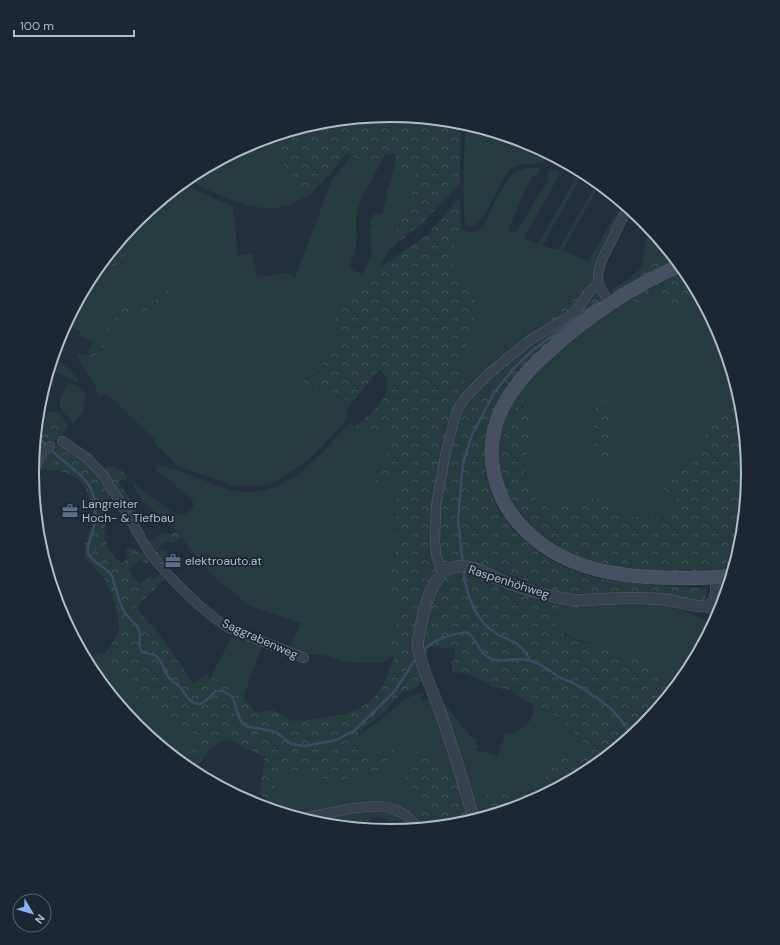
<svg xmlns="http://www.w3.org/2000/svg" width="780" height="945" font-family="'DM Sans',sans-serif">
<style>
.green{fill:#263c3f}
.forest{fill:url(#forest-crowns)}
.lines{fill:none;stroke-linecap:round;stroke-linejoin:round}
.stream{stroke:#394c67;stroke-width:2.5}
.minor-casing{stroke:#565f6c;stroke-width:10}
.tertiary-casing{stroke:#565f6c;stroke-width:12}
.secondary-casing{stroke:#565f6c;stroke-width:14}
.minor{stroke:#38414e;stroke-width:9}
.tertiary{stroke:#38414e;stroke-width:11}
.secondary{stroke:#465061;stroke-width:13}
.labels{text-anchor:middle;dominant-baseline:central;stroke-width:3.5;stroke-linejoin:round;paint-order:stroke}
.poi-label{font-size:12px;fill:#b4bcc9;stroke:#1d2633;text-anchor:start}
.street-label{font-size:12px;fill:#b4bcc9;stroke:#1d2633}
.rim{fill:none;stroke:#b4bcc9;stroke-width:2}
</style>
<defs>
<pattern id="forest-crowns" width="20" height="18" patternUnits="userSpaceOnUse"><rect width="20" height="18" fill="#263c3f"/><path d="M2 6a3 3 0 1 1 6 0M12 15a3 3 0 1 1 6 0" fill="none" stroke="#435659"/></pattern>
</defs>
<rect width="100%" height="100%" fill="#242f3e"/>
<path class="green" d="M466 123 527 142 589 175C578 170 555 158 544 160L543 163C531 164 520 162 510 170 506 174 504 178 501 183 497 189 476 243 465 221 462 188 464 155 466 123Z
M284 132 281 136 276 151 301 199C295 202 288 206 281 207 251 213 214 192 187 180L201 176 197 172 253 142Z
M386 154C377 172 361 194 357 213 355 222 357 229 357 238 357 247 353 256 350 265 351 271 358 273 363 274 373 254 373 253 369 231L370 230 372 225 369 224 370 219H372L374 213 382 215 387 196 385 195 389 187 395 164 415 173 411 195 405 212 396 231 390 249 384 260 379 268 370 278 341 331 332 344 323 349 320 356C321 359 323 362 323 365 324 373 312 375 306 378L310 390C325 391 338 396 351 403L346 412 345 414 348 417 331 437 309 459 294 470 275 482 255 486 232 485 178 466 153 442 155 440 111 397C106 395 102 394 98 397L96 387 92 379 82 366 77 354 95 357 129 320 158 307 171 296 196 287 169 288 156 299 142 308 125 307 94 343 89 339 79 336 81 331 65 325 91 275 122 262 129 229 137 219 181 183 233 207 238 255 253 254 257 277 285 273 295 278 331 182 351 156 356 160 380 157Z
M526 168H539L540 170 538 173 532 177 523 193 517 208 509 231 516 233 533 204 549 179 547 177 548 172 551 170 557 171 560 174 524 238 538 244 576 178 578 179 577 184 542 246 558 250 595 187 597 189 562 251 588 261 621 206 623 208 594 278 589 287 577 295 568 305 558 312 535 321 525 330 514 350 468 390 461 364 473 324 453 269 455 242 456 235 461 226C467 237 478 233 484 225 491 212 504 179 517 171 520 170 523 169 526 168Z
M649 229H651L672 255 641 267Z
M697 290 721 336 737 389 731 403 723 417 705 431 703 452 661 484 678 497 667 516 647 518 626 516 611 502 583 497 567 506 548 508 537 501 524 471 529 442 522 411 525 404 523 400 504 486 520 511 530 524 618 569 591 564 544 542 511 506 498 469 499 431 506 409 519 389 556 351 603 315 632 298 637 306 648 297 657 293 660 296 684 302 690 299Z
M53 356C62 362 72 370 78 380L77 382 49 369Z
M68 383 78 386 85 393C86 406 83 415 73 423 69 418 58 409 60 401 61 395 66 388 68 383Z
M56 411 60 414 65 421C62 421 58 422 55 422 48 422 44 416 40 412L46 413Z
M350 422 361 431 381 432 393 433 388 446 384 463 372 476 396 470 398 477 396 507 397 544 389 578 391 591 401 618 389 642 391 656 386 661 381 663 347 662 341 661 324 655 310 654 303 655 289 648 301 623 250 606 220 582 212 575 199 560 174 528 143 502 137 494 132 481C143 492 153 499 167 508 170 510 174 513 178 515 182 516 186 514 190 511 193 508 195 504 192 500L172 482 157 472 156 465 173 469 233 491 257 492 278 486 298 475 321 454Z
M57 445 61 446 55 449 52 463 55 470 46 471 41 470 40 467V463L53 446Z
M638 600 677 606 684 611 709 622 699 643 702 645 688 672 675 687 672 682 605 647 573 638 564 633 552 620 553 617 556 615 587 611 594 603Z
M233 634 263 644 243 697 232 684 211 677Z
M107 652 111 663 128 689 135 696 144 704 197 736 198 739 196 746 182 763 137 725 92 671 85 658Z
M423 693 424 695 420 697 422 702 430 699 459 777 404 774 423 806 420 820 405 811 382 803 297 817 264 807 266 800 274 791 278 774H307L335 782 383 771 385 766 394 750 386 744 374 757H372L350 745C359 734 370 728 381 719 390 712 399 704 408 698 413 695 418 694 423 693Z
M398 697 384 713 363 729 370 720 387 702Z
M441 702 449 709 471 737 476 739 475 745H479L477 750 498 756 505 733C523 734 533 722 534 705 543 710 555 715 564 722 570 726 589 748 588 754 588 758 585 759 582 760L573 758 568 754 564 752 559 753 549 766 546 778 542 785 536 790 525 794 512 793 498 788 488 813 490 815 478 818Z
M363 810H385L401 816 408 824 406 829 392 830C392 819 380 814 370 819V822L374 829 320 824 309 820Z"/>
<path class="forest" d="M390 115 461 122 460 184 421 224 390 249 396 231 405 212 411 195 415 173 395 164 396 155 386 154 371 163H363L347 153C336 166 317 193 301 199L276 151V144L284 132 320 121Z
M460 197 461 226 456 235 455 242 453 269 472 283 475 302 473 324 461 364 468 390 457 404 433 502 439 573 423 631C428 614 436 575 456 570 461 569 467 571 472 571L594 603 593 607 587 611 556 615 553 617 552 620C556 624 560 630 564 634 575 642 590 643 603 646 622 652 665 669 675 687L643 726 589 770 527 803 490 815C482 807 485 789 497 788 500 788 504 790 506 791 516 795 526 795 536 790 552 781 544 757 563 752 570 755 574 759 582 760 591 756 589 750 583 743 576 735 571 726 562 721 549 711 533 705 519 697 516 695 514 692 512 691 506 688 499 689 493 687 480 680 469 670 453 673L451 661H454L455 649 430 647 427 649V662L422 680 419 685 414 689 402 693 398 697 387 702 370 720 351 744 372 757H374C380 751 383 742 392 743L395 748 385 766 383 771 335 782 307 774H278L274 791 266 800 260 792 265 757 227 739 211 747 194 772 182 763 196 746 198 739 197 736 144 704 135 696 128 689 111 663 107 652C111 645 117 637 119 628 120 615 110 586 102 576 96 568 88 565 85 555 82 545 89 536 92 526 93 519 92 512 91 505 88 484 76 474 55 470 49 458 50 453 61 446L67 450 91 467 112 494 108 500 104 538C107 547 114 559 122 563L125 561 128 557 126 551 127 548C135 548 145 554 149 561L146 565 141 559 128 570 140 584 151 576 154 579 160 574 164 579 136 608 159 634 194 684 205 675 232 684 254 710 257 712 272 710 275 711 289 720 295 721C327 717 362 718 382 687 387 678 390 668 394 658L391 656 389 643 391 634 401 618 391 590 389 578 397 544 396 507 398 477 395 471 377 484 372 476 384 463 388 446 393 433 381 432 372 436 361 431 355 426 362 420 372 413 384 398 386 393 388 380 387 377 379 370 351 403 341 397 320 391 304 389 303 387C304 374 313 378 321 372 327 366 319 360 320 354 321 348 328 348 332 344 336 341 338 335 341 331L334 319 360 289 379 268 427 235Z
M129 229 122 262 91 275 92 273Z
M672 255 677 261 617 292H614L611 290 629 279 641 267Z
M685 271 697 290C686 309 671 305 656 294L648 297 637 306 632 298Z
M193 284 196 287 171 296 158 307 129 320 94 357H91L89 356V350L94 343 125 307 142 308 156 299 169 288Z
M589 287 575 307 514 350C520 340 525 329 534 322 544 315 558 313 568 305 575 299 580 289 589 287Z
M596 293C601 295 603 298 602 303L542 350 487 437 485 471 491 493 499 511 512 529 524 540 544 556 566 568 599 579 637 583 707 589 705 601 665 597 624 593H566L543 587 477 563 451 561 442 565 439 545V517L443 484 456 421 464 404 489 377 592 294Z
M737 389 741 403 748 473 741 543 733 571 707 574 618 569 575 553 544 535 530 524 520 511 504 486 501 463 504 432 519 399 524 400 525 404 522 411 531 421 529 442 524 471 537 500 548 508 567 506 583 497 611 502 626 516 647 518 667 516 678 497 668 496 661 484 703 452 705 431 723 417 731 403Z
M602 400C606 402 608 404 609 409 611 415 611 455 609 462 608 465 605 466 602 467L598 463 593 437V421L597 401Z
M38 410 49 421 53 422 63 420 67 423V428L65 431 40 451 35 442Z
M108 466C117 465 123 471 128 477L125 480H120L119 483 130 499 140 520 138 522 145 533 143 534 103 471 104 469Z
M177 532 181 537C178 539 175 542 172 542 165 542 161 541 159 549L166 551 169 554 163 559 160 560 147 544 162 533H165L171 534Z
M416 752H423L459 777 471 820 460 824 425 827 420 820 423 806 404 774C406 765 407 756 416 752Z"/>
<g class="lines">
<path class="stream" d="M36 435 47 446
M50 449C78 476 102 481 94 526 93 533 86 546 88 553 91 562 107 567 112 576 116 588 118 602 125 613 129 619 136 623 139 630 142 636 137 645 141 650 145 657 154 650 159 659 164 665 165 674 171 680 173 683 178 684 180 687 185 693 189 703 197 704 205 705 210 695 216 691H223L231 696 234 701 240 720 243 724 248 727 257 728 276 732 291 744 297 745 305 746 336 740 355 730 394 692 415 660
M463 564 458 520 463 463 472 435 494 393 513 369 533 350 598 302
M463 569C466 593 475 621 497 634 512 642 523 643 530 661
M425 649C438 637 450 635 467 632 476 637 478 652 488 657 500 665 514 656 527 660 533 661 541 665 546 668 551 671 554 674 559 677 563 679 568 681 573 683 585 690 598 698 609 707 618 715 625 725 632 735"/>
<defs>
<path id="minor" d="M610 303C605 295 598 287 598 278 598 264 607 250 613 238 618 227 623 217 628 207
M62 441 87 458 103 475 120 502 149 552C159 565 169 576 181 588 196 603 211 617 229 628L304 658
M33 477C35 465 39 454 50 446
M443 573 440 567 436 554 435 542 436 506 446 451 457 410 465 398 487 375 530 340 565 319 577 309 591 290 599 284
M704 607 720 611
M302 818 354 808 380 806 393 809 404 814 420 828"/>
<path id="tertiary" d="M474 819C463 783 453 747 440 711 433 691 422 670 418 648 417 640 420 631 421 624 425 606 431 580 447 570 455 565 466 566 474 568 486 572 497 579 509 583 528 591 556 598 576 600 607 599 638 596 669 600 679 602 703 610 711 604 718 599 716 586 716 578"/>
<path id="secondary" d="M681 265C631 287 587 316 547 353 529 369 511 388 501 411 490 434 489 461 497 485 502 501 511 516 523 528 565 572 625 578 683 578 699 578 715 578 731 576"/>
</defs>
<use href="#minor" class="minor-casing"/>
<use href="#tertiary" class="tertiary-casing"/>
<use href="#secondary" class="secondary-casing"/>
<use href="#minor" class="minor"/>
<use href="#tertiary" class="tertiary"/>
<use href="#secondary" class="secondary"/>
</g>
<defs>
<symbol id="office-bare" viewBox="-9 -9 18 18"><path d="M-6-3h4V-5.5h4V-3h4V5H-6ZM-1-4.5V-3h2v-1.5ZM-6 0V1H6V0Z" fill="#5c6f8a" stroke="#1d2633" stroke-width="2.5" paint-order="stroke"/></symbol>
</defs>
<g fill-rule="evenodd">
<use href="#office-bare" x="59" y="500" width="22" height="22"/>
<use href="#office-bare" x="162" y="550" width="22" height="22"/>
</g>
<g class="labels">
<g class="poi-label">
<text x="82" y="504">Langreiter<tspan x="82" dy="14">Hoch- &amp; Tiefbau</tspan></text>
<text x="185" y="561">elektroauto.at</text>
</g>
<g class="street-label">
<text transform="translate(509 582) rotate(18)">Raspenhöhweg</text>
<text transform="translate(260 639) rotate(24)">Saggrabenweg</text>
</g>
</g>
<path d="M0 0H780V945H0ZM39 473a351 351 0 1 1 702 0a351 351 0 1 1-702 0Z" fill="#1d2633" fill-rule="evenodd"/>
<path class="rim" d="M39 473a351 351 0 1 1 702 0a351 351 0 1 1-702 0Z"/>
<g transform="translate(32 913) rotate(128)"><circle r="19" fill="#1d2633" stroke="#59626f"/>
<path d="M0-3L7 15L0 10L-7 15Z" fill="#8ab4f8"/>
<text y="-6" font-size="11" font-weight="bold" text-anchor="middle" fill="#b4bcc9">N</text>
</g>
<path d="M14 30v6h120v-6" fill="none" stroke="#b4bcc9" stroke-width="2"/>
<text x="20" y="30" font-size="12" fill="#b4bcc9" stroke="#1d2633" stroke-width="3" paint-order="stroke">100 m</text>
</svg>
